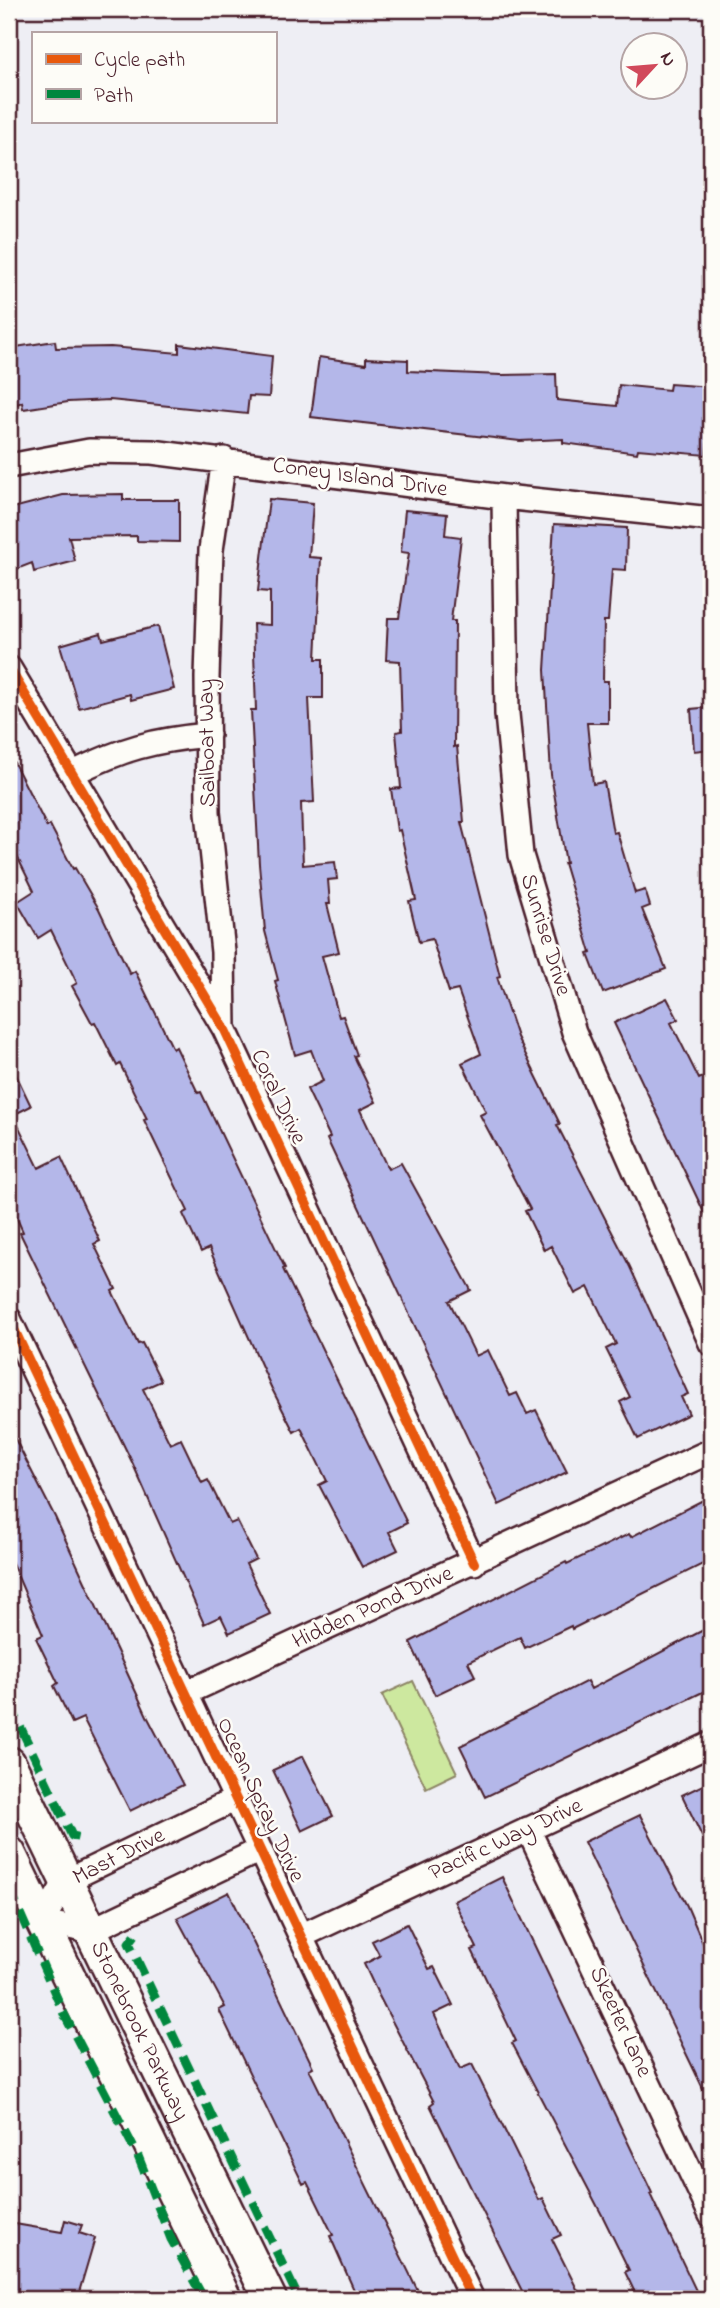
<svg xmlns="http://www.w3.org/2000/svg" width="720" height="2308" font-family="'Indie Flower',sans-serif">
<style>
.green{fill:#cde89f;stroke:#8c8465;stroke-width:2}
.building{fill:#b4b7e9;stroke:#4a1f2b;stroke-width:2}
.lines{fill:none;stroke-linecap:round;stroke-linejoin:round}
.street-casing{stroke:#4a1f2b;stroke-width:28}
.secondary-casing{stroke:#4a1f2b;stroke-width:37}
.street{stroke:#fdfcf7;stroke-width:23}
.secondary{stroke:#fdfcf7;stroke-width:32}
.quiet{stroke:#00873e;stroke-width:9;stroke-dasharray:18 9;stroke-linecap:butt}
.cycleway-casing{stroke:#fdfcf7;stroke-width:15}
.cycleway{stroke:#e8590c;stroke-width:10}
.labels{text-anchor:middle;dominant-baseline:central;stroke-width:5;stroke-linejoin:round;paint-order:stroke}
.street-label{font-size:23px;fill:#4a1f2b;stroke:#fdfcf7}
</style>
<rect width="100%" height="100%" fill="#eeeef4"/>
<filter id="ink" filterUnits="userSpaceOnUse"><feTurbulence type="fractalNoise" baseFrequency=".0143" numOctaves="2"/><feDisplacementMap in="SourceGraphic" scale="14" xChannelSelector="R" yChannelSelector="G"/><feConvolveMatrix kernelMatrix="1 2 1 2 8 2 1 2 1" color-interpolation-filters="sRGB"/></filter>
<g filter="url(#ink)">
<path class="green" d="M413 1681 457 1773 426 1788 382 1695Z"/>
<path class="building" d="M55 341 56 348 111 347 179 353V344L272 356 269 397 249 396 247 414 110 400 68 402 23 409 22 402 9 407V348Z
M319 357 366 364V358L408 360V371L501 375 556 374 557 400 617 406 619 385 669 390 670 384 711 387 706 455 638 449 637 453 563 443V439L520 441 311 417Z
M123 494V500H179V542L137 541V536L69 537 75 561 34 572 32 563 9 572V509L63 495Z
M269 499 313 503 309 557 321 558 316 659H323V698H309L314 802 301 803 303 865 335 862 337 879 328 880 330 904H327L339 952 322 956 339 1017 343 1016 357 1055 354 1056 376 1102 360 1110 388 1169 401 1163 471 1290 449 1301 476 1356 488 1350 510 1396 517 1393 527 1414 536 1410 567 1472 499 1505 327 1139 330 1137 307 1089 323 1081 311 1050 295 1055 275 981 278 980 265 931 259 864 251 710H256L253 624 270 625V592L258 591Z
M405 510 447 514 445 535 461 537 451 621H455L454 747 457 746 464 822H461L500 976 497 977 517 1037 560 1124 557 1125 630 1267 688 1394 681 1397 689 1414 638 1439 620 1402 630 1397 606 1349 616 1344 588 1287 575 1294 551 1246 544 1250 525 1211 530 1209 480 1115 486 1112 462 1063 481 1054 458 990 449 992 432 939 419 942 409 901 416 900 400 830 397 831 391 789 401 788 396 732 402 731 400 661 386 660 388 618H399L409 553 401 552Z
M554 524 627 528 626 570 612 569 608 621H604L603 681H608V723H587L593 784 604 782 613 833 617 832 635 893 645 890 650 906 642 909 666 969 603 993 588 954 591 953 564 863H566L551 775 545 670Z
M158 626 174 689 131 700 130 694 79 708 60 645 101 633 103 640Z
M711 707V749L694 751 691 709Z
M9 753 47 827 50 825 73 869 75 868 99 909 130 974 135 971 173 1049 176 1047 198 1093 201 1092 285 1268 283 1269 407 1523 389 1532 398 1550 362 1567 319 1485 327 1481 301 1428 294 1432 271 1387 209 1248 201 1252 183 1214 188 1211 144 1120 147 1119 120 1064 117 1066 95 1022 92 1023 72 986 77 983 51 930 38 938 17 902 34 891 9 840Z
M667 998 678 1019 671 1023 699 1079 703 1077 711 1094V1227L614 1023Z
M9 1060 31 1106 13 1115 39 1168 61 1157 100 1241 94 1244 116 1289 112 1291 138 1344 142 1343 161 1381 143 1389 170 1444 181 1439 202 1483 208 1480 230 1524 237 1521 256 1559 246 1564 270 1614 229 1633 221 1616 204 1624 132 1462 20 1233 23 1232 9 1201Z
M9 1427 55 1517 148 1718 183 1785 130 1811 83 1718 72 1723 54 1686 58 1683 36 1638 43 1635 9 1556Z
M711 1496V1560L572 1629 571 1626 525 1648 520 1637 468 1662 475 1676 435 1695 410 1642 566 1562 567 1564 629 1534 631 1537Z
M711 1626V1688L485 1797 460 1746 587 1681 591 1689Z
M303 1756 333 1816 302 1831 273 1770Z
M711 1781V1855L682 1795Z
M640 1815 687 1906 711 1962V2105L584 1842Z
M502 1877 652 2193 650 2194 700 2299H638L625 2272 629 2270 603 2217 512 2043 516 2041 472 1950 477 1948 454 1901Z
M229 1892 313 2067 309 2069 422 2299H358L330 2236 333 2235 307 2182 303 2184 219 2010 225 2007 177 1918Z
M407 1924 429 1969 434 1967 453 2005 434 2014 460 2069 472 2064 539 2200 543 2198 561 2235 552 2239 582 2299H526L430 2105 434 2102 378 1994 364 1964 380 1956 372 1941Z
M65 2220 82 2225 79 2233 95 2238 77 2299H9V2223L62 2232Z"/>
<g class="lines">
<defs>
<path id="street" d="M9 466 89 451 152 452 504 497 711 519
M504 497 507 714 521 855 574 1032 711 1343
M9 668 224 1028 474 1563
M73 773C122 749 153 740 208 735
M224 1028 223 952 208 812 207 677 211 550 224 459
M9 1319 472 2299
M186 1693 711 1451
M236 1799 66 1881 42 1922 90 1931 260 1850
M528 1829 711 2215
M301 1936 711 1744"/>
<g id="secondary">
<path id="s1" d="M9 1763 270 2299"/>
<path d="M9 1853 225 2299"/>
</g>
</defs>
<use href="#street" class="street-casing"/>
<use href="#secondary" class="secondary-casing"/>
<use href="#street" class="street"/>
<use href="#secondary" class="secondary"/>
<path class="quiet" d="M9 1703 72 1836 86 1839
M9 1888 64 2014 138 2156 171 2239 204 2299
M135 1935 129 1943 299 2299"/>
<defs>
<path id="cycleway" d="M9 668 224 1028 474 1563
M9 1319 472 2299"/>
</defs>
<use href="#cycleway" class="cycleway-casing"/>
<use href="#cycleway" class="cycleway"/>
</g>
</g>
<g class="labels">
<g class="street-label">
<text transform="translate(360 478) rotate(8)">Coney Island Drive</text>
<text transform="translate(208 743) rotate(-91)">Sailboat Way</text>
<text transform="translate(545 935) rotate(73)">Sunrise Drive</text>
<text transform="translate(278 1097) rotate(65)">Coral Drive</text>
<text transform="translate(373 1608) rotate(-24)">Hidden Pond Drive</text>
<text transform="translate(260 1800) rotate(65)">Ocean Spray Drive</text>
<text transform="translate(506 1840) rotate(-25)">Pacific Way Drive</text>
<text transform="translate(119 1857) rotate(-27)">Mast Drive</text>
<text transform="translate(620 2022) rotate(65)">Skeeter Lane</text>
<text stroke="none"><textPath href="#s1" startOffset="298">Stonebrook Parkway</textPath></text>
</g>
</g>
<rect width="720" height="2308" fill="none" stroke="#fdfcf7" stroke-width="35"/>
<rect x="18" y="18" width="685" height="2273" fill="none" stroke="#4a1f2b" stroke-width="2.5" filter="url(#ink)"/>
<rect x="32" y="32" width="245" height="91" fill="#fdfcf7" stroke="#b5a4a5" stroke-width="2"/>
<rect x="46" y="54" width="35" height="10" fill="#e8590c" stroke="#b5a4a5" stroke-width="2"/>
<text x="94" y="66" font-size="21" fill="#4a1f2b">Cycle path</text>
<rect x="46" y="89" width="35" height="10" fill="#00873e" stroke="#b5a4a5" stroke-width="2"/>
<text x="94" y="102" font-size="21" fill="#4a1f2b">Path</text>
<g transform="translate(654 66) rotate(64)"><circle r="33" fill="#fdfcf7" stroke="#b5a4a5" stroke-width="2"/>
<path d="M0-5L12 26L0 18L-12 26Z" fill="#d1495b"/>
<text y="-10" font-size="19" font-weight="bold" text-anchor="middle" fill="#4a1f2b">N</text>
</g>
</svg>
